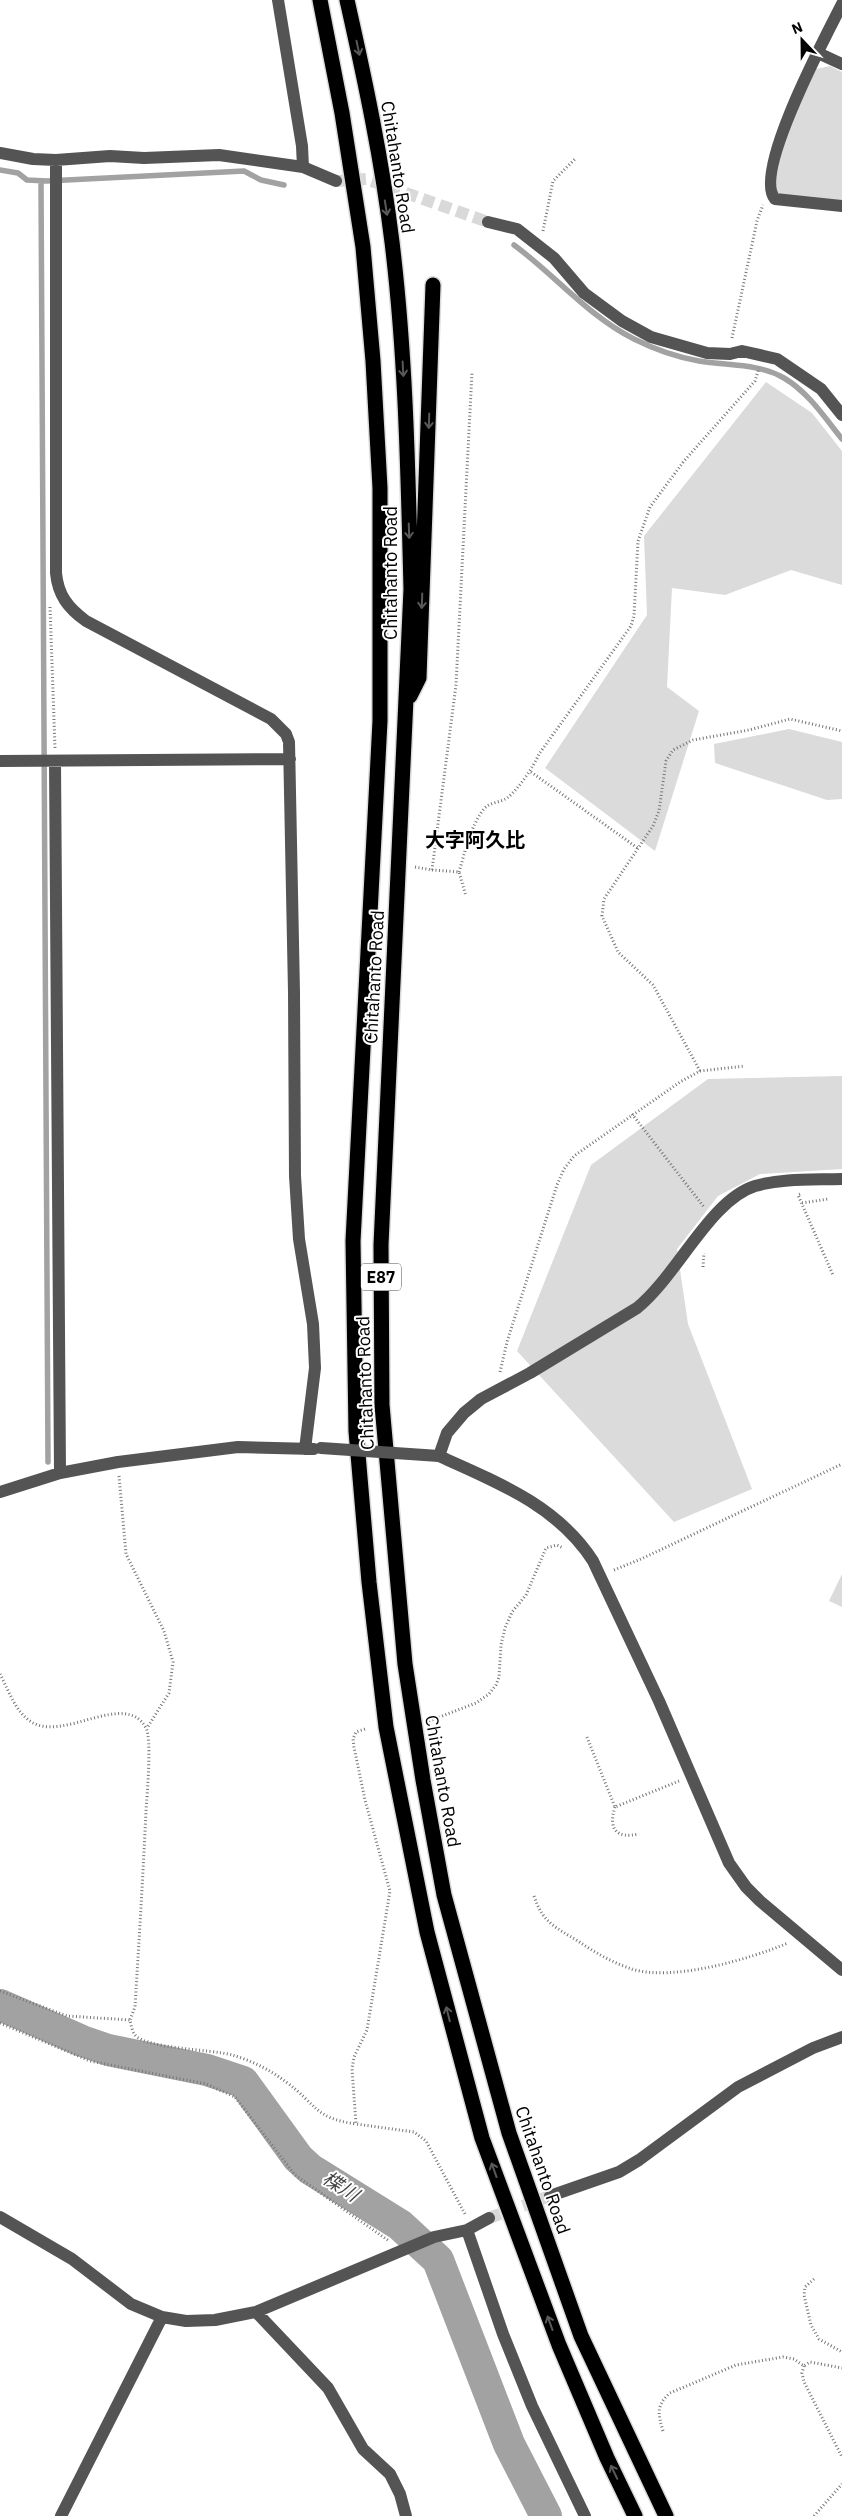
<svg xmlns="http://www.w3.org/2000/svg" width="842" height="2516" font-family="'IBM Plex Sans','Noto Sans JP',sans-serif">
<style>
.green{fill:#dbdbdb}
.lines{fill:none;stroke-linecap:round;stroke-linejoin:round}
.stream{stroke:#a2a2a2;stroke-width:5.5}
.river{stroke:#a2a2a2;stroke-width:32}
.minor-tunnel{stroke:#d9d9d9;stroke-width:12;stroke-dasharray:12 6;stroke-linecap:butt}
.highway-casing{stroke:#dbdbdb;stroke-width:18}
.path{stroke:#767676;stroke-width:3;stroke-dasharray:1 2.5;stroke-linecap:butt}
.minor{stroke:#545454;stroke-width:12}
.highway{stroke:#000;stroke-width:15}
.minor-bridge{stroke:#545454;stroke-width:12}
.oneway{stroke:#595959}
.labels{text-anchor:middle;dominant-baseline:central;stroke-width:4;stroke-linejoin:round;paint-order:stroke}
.shield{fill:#fff;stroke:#4c4c4c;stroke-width:1}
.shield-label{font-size:16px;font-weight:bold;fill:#000}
.street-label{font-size:18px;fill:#000;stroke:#fff}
.water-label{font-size:19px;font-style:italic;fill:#434343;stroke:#fff}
.quarter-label{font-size:20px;font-weight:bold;fill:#000;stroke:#fff}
</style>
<rect width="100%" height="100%" fill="#fff"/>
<path class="green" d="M830 66 842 72V201L780 196 773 185 785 136 816 69Z
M766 382 812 413 842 451V585L791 570 725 595 672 588 667 687 699 711 655 851 545 768 647 615 644 536Z
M789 729 842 742V799L827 800 715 763 714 744Z
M842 1076V1169L760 1174 718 1196 677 1249 688 1324 752 1489 674 1522 517 1351 591 1165 708 1079Z
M842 1574V1607L829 1601Z"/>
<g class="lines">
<path class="stream" d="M0 170 18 173 27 180 47 181 244 171 261 180 284 185
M41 181 48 1462
M514 245C555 275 588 316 634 339 654 349 676 357 699 361 727 366 758 363 784 378 808 392 825 418 842 439"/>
<path class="river" d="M0 2005 82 2041 108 2050 207 2070 243 2082 298 2158 310 2169 400 2225 438 2260 509 2444 546 2516"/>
<path class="minor-tunnel" d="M336 181 366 179 488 222
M489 2218 550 2196"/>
<defs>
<path id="highway" d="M320 0 342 113 363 247 373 361 380 488V721L353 1241 356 1431 369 1582 386 1727 427 1932 482 2138 559 2345 607 2458 635 2516
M347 0C365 80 382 160 392 242 406 357 408 473 411 589L381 1245 382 1405 405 1664 423 1780 444 1895 509 2133 581 2336 666 2516
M410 696 419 678 433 285"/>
</defs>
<use href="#highway" class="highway-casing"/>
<path class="path" d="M543 231 553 181 575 159
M732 338 757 221 763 205
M50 607 55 748
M531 772 639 849
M415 867 432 870 456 685 472 372
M432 870 459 872 466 896
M459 872C465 852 470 828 483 810 489 802 499 803 507 798 518 790 534 766 539 754L631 626 634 616 638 541 650 507 684 461 755 381 759 368
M700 1071 653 985 618 952 602 916 604 899 653 826 659 811 666 761 673 750 693 740 749 730 790 719 842 731
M632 1114 704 1207
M800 1194 798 1195 833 1275
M802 1203 828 1199
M703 1267 704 1253
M500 1372 507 1342 557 1185 564 1169 574 1156 680 1082 700 1071 745 1066
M119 1476 126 1554 164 1631 173 1662 169 1693 147 1728
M614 1570 641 1559 842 1464
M0 1674C8 1689 15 1711 30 1721 62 1744 125 1689 146 1728 152 1739 147 1795 146 1811 143 1876 139 1942 135 2007L130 2020C131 2025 132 2031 135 2035 147 2049 210 2049 232 2055 250 2060 271 2070 286 2082 317 2104 313 2118 356 2124
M429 1721 476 1703 489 1694 496 1685 499 1677 501 1645 505 1628 512 1612 526 1595 546 1548 557 1545 563 1548
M365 1729 356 1732 353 1739 354 1747 365 1800 390 1891 367 2030 354 2057 352 2069 356 2124 414 2132 426 2141 466 2216
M587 1737 615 1807 679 1781
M615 1807C608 1829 616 1839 639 1834
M534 1896C543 1923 555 1927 578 1941 594 1952 613 1963 632 1969 672 1982 750 1959 788 1943
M0 1991 67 2016 130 2020
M0 2023 90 2061 206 2084 235 2097 295 2175 389 2241
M814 2279 805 2287 804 2295 811 2325 819 2339 842 2352
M804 2366 802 2373 804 2382 842 2457
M663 2431C658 2414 656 2405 670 2393L736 2365 783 2357 794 2359 804 2366 810 2362 842 2368
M814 2516 842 2484"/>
<path class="minor" d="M278 0 302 146 303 167
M842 4C827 34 752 173 775 199L842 206
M818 53 842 64
M0 153 33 159 56 160 110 156 144 158 219 155 303 167 336 181
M56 160V573C58 595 68 608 86 621L271 719 286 734 289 742 294 992 295 1176 299 1239 313 1324 315 1368 305 1449
M488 222 517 229 554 258 584 293 622 321 651 337 707 353 730 354 742 351 777 359 821 389 842 415
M0 761 290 759
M55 761 60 1473
M842 1179C813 1180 783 1178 755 1186 710 1200 677 1276 637 1308L530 1373 481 1399 464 1413 447 1433 439 1456C497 1482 558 1506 593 1561L659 1701 729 1863 746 1887 760 1901 842 1970
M0 1492 60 1473 118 1462 238 1447 314 1449
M550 2196 619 2172 639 2160 738 2087 813 2048 842 2037
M0 2217 72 2259 131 2304 162 2317 186 2321 215 2320 256 2312 434 2237 467 2230 489 2218
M467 2230 503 2334 532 2406 585 2516
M256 2312 328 2388 363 2449 390 2474 400 2494 406 2516
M61 2516 162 2317"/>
<use href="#highway" class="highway"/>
<path class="minor-bridge" d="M321 1448 439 1456"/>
</g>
<defs><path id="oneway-shaft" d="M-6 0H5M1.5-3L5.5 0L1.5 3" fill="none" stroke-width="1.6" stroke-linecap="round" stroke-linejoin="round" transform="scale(1.25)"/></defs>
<g class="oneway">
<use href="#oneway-shaft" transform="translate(358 48) rotate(78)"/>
<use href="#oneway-shaft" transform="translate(386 208) rotate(81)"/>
<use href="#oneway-shaft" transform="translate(403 369) rotate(87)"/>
<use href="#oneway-shaft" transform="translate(429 421) rotate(92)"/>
<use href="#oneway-shaft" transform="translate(409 531) rotate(88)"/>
<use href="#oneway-shaft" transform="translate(422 601) rotate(92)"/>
<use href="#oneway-shaft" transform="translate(448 2014) rotate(-104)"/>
<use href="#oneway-shaft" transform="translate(494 2170) rotate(-110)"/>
<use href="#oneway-shaft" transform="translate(550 2323) rotate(-110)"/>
<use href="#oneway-shaft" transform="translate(614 2472) rotate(-116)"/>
</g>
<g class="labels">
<rect class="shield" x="361" y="1263.5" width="40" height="27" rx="4"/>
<g class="shield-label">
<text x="381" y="1277">E87</text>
</g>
<g class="street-label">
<text transform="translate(398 167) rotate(81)">Chitahanto Road</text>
<text transform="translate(390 573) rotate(-90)">Chitahanto Road</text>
<text transform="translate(374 977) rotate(-87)">Chitahanto Road</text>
<text transform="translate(365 1383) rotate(-92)">Chitahanto Road</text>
<text transform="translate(443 1781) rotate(80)">Chitahanto Road</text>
<text transform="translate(543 2170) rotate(71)">Chitahanto Road</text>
</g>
<g class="water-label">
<text transform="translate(341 2186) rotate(33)">楪川</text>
</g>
<g class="quarter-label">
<text x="475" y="839">大字阿久比</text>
</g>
</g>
<g transform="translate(802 40) rotate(338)" stroke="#ffffff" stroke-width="4" paint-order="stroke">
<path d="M0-4L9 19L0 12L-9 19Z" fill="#000000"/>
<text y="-8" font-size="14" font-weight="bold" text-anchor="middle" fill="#000000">N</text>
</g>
</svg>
